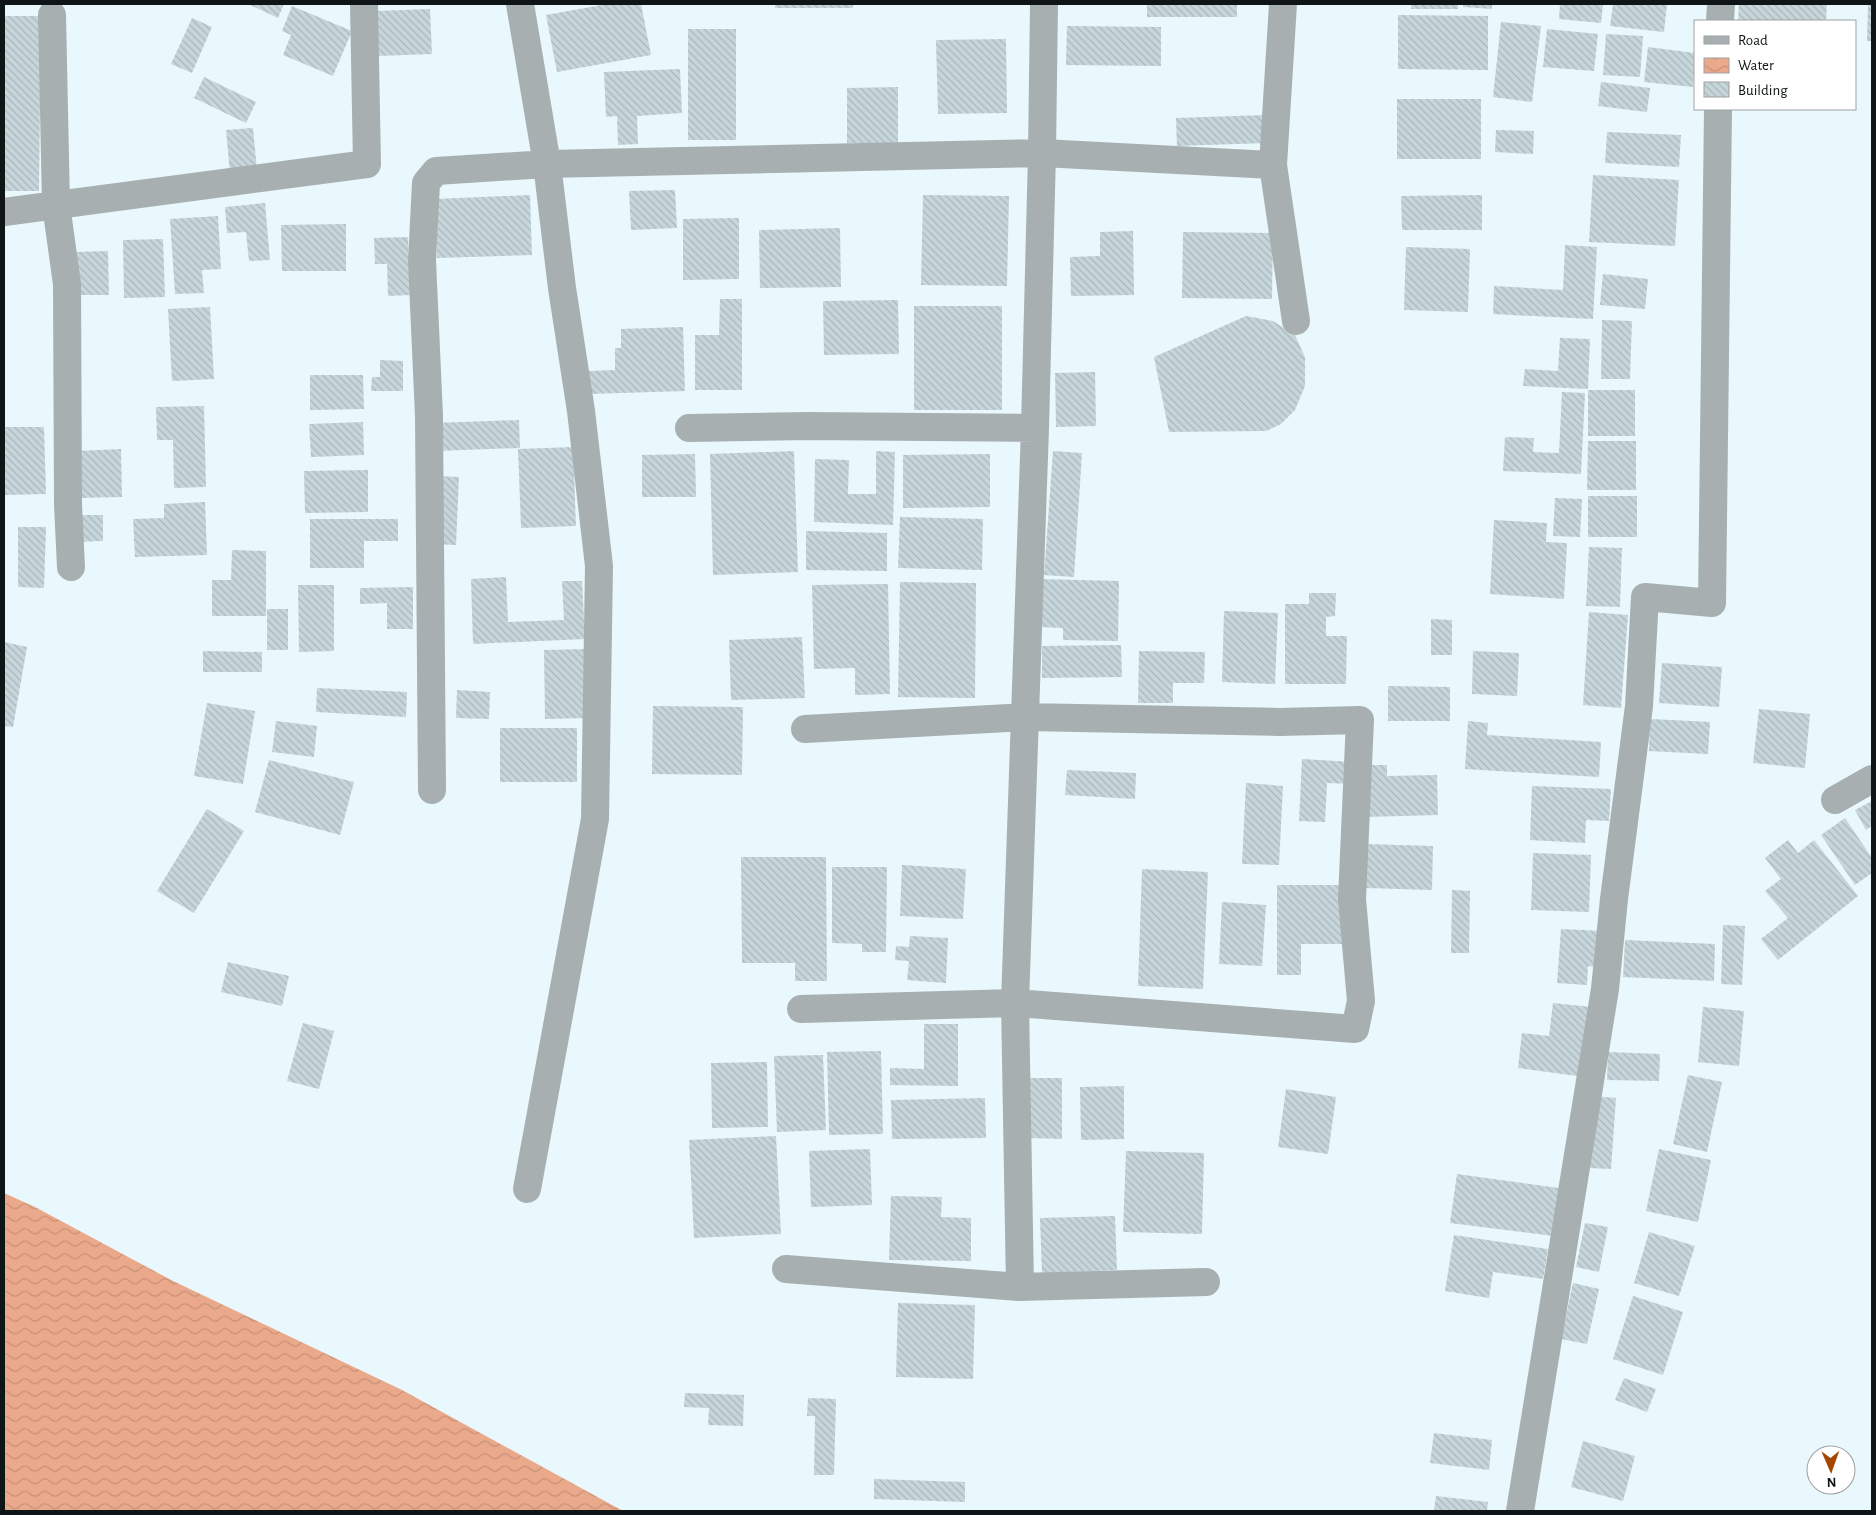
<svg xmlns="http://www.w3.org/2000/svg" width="1876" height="1515" font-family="'Alegreya Sans',sans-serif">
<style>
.water{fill:url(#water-waves)}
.building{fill:url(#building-back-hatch)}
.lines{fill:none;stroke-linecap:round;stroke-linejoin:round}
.minor{stroke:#a8afb1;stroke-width:28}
</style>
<defs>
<pattern id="water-waves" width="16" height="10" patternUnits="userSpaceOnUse" patternTransform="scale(1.25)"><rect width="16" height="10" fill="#eaa98b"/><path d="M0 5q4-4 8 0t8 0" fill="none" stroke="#c89177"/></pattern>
<pattern id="building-back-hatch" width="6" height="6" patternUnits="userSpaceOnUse" patternTransform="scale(1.25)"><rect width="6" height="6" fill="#c7d6db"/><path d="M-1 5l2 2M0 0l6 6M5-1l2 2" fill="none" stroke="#aab7bb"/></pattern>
</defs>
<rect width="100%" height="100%" fill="#e8f8fc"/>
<path class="water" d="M4 1193 35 1207 173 1281 402 1390 623 1511H4Z"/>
<path class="building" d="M248 4H284L278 18Z
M607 4H641L651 55 557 72 546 15Z
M775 4H853V8H775Z
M1147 4H1237V17H1147Z
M1411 4H1458V9H1411Z
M1463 4H1492V9L1463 7Z
M1560 4H1603L1601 23 1559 19Z
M1613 4H1667L1664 32 1610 26Z
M1739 4H1827L1826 21H1738Z
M1868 4H1872V41H1867Z
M292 6 352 31 333 76 283 55 291 35 282 31Z
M430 9 432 54 378 56 376 11Z
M1398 15 1488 16V70L1398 69Z
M4 16H41L39 191H4Z
M192 18 212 27 192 73 171 64Z
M1501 22 1541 26 1532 102 1493 97Z
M1067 26 1161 27V66L1066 65Z
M688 29H736V140H688Z
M1547 29 1598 34 1594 71 1543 67Z
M1606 34 1643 36 1640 77 1603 75Z
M1006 39 1007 113 938 114 936 40Z
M1648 47 1695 53 1693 87 1644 82Z
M680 69 682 113 637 116 638 144 618 145 617 116 606 117 604 72Z
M204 77 256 102 246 123 194 98Z
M1601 82 1650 88 1647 112 1598 106Z
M898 87V143H847V88Z
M1397 99H1481V159H1397Z
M1266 115V143L1177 146 1176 118Z
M253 128 257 171 230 173 226 130Z
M1496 130 1534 131 1533 154 1495 152Z
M1607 132 1681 135 1679 167 1605 163Z
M1593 175 1679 180 1675 246 1589 242Z
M675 190 677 228 631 230 629 191Z
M530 195 532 255 437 258 435 199Z
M923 195 1009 196 1007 286 921 285Z
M1482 195V230H1402L1401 196Z
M265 203 270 260 249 261 246 232 227 233 225 207Z
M218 216 221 269 202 270 204 293 175 294 170 219Z
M739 218V279L683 280V219Z
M346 224V271H282L281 225Z
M840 228 841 287 760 288 759 230Z
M1133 231 1134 295 1071 296 1070 257 1100 256V232Z
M1183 232 1273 233 1272 299 1182 298Z
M408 237 410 295 388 296 387 264H375L374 238Z
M163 239 165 297 124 298 123 240Z
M1565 245 1597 247 1593 319 1493 314 1494 286 1563 290Z
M1406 247 1470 249 1468 312 1404 310Z
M108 251 109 295H75V252Z
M1603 274 1648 279 1645 309 1600 305Z
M720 299H742V390H695V335H719Z
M898 300 899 354 824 355 823 301Z
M914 306H1002V410H914Z
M210 307 214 379 172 381 168 309Z
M1246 316 1273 321 1295 335 1305 357V386L1295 410 1281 424 1266 431 1169 432 1154 357Z
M1602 320 1632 321 1630 379H1601Z
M683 327 685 391 589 394V371L615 370V348H621V329Z
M1560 338 1590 339 1588 389 1523 386 1525 369 1558 371Z
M380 360 403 361V391H371L372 377H380Z
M1095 372 1096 426 1056 427 1055 373Z
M310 375H363L364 409 310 410Z
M1588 390H1635V436H1588Z
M1562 392 1585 393 1581 474 1503 471 1505 437 1534 438 1533 452 1559 453Z
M204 406 206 487 174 488 173 440H157L156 407Z
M519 420 520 448 436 451 435 423Z
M363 422 364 455 311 457 309 424Z
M4 427H44L46 494 4 495Z
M1588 441H1636V490H1587Z
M573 447 576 526 521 528 518 449Z
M121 449 122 497 78 498 77 451Z
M794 451 798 572 713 575 710 454Z
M876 451 895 452 893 525 814 522 815 459 849 460 848 494H876Z
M1053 451 1082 453 1074 577 1044 575Z
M695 454 696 497H642V455Z
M990 454V507L903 508V455Z
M368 470V512L305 513 304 471Z
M435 476 459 477 456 545 431 544Z
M1588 496H1637V537H1588Z
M1555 498 1582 499 1580 537 1553 536Z
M205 502 207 555 135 557 133 519 164 518V504Z
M75 515H103V541L76 542Z
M900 517 983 519 982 570 898 568Z
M310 519H398V541H364V568H310Z
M1494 520 1547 523 1546 542 1567 543 1564 599 1490 594Z
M18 527H46L44 588 18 587Z
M806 531 887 533V571L806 570Z
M1589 547 1622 548 1620 607 1586 606Z
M232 550 266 551V616H212V580H231Z
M506 577 508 622 564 620 562 581H582L585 639 473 644 471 579Z
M1039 579 1119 581 1118 641 1063 640V628L1038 627Z
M900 582 976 583 975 698 898 697Z
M888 584 890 694 855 695V668L814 669 812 585Z
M298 585H334V651L299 652Z
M413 587V629H387V603L360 604V588Z
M1309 593H1336L1335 616 1326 617V636H1347L1346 684H1285V604H1309Z
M267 609H288V650H267Z
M1224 611 1278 613 1275 684 1222 682Z
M1589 612 1628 615 1621 708 1583 705Z
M1431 619 1452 620V655H1431Z
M802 637 805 698 731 700 729 640Z
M4 642 27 647 13 727 4 726Z
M1121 645 1122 677 1042 678V646Z
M588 649 589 718 545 719 544 650Z
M203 651 262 652V672H203Z
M1139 651 1205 652 1204 683H1173V703H1138Z
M1473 651 1519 653 1517 696 1472 694Z
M1662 663 1722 667 1719 707 1659 703Z
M1388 686 1450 687V721H1388Z
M317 688 407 692 406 717 316 712Z
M457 690 490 692 489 719 456 718Z
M207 703 255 711 243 784 194 776Z
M653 706 743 707 742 775 652 774Z
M1759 709 1810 714 1805 768 1753 763Z
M1650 719 1710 722 1708 754 1649 751Z
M276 721 317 726 314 757 272 752Z
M1468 721 1488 723 1487 735 1601 742 1599 777 1465 769Z
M500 728H577V782H500Z
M1302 759 1353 762 1352 784 1327 783 1325 822 1299 821Z
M269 760 354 782 340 835 255 812Z
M1364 765H1387V776L1437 775 1438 815 1365 817Z
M1067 770 1136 773 1135 799 1065 795Z
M1246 783 1283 786 1279 865 1242 864Z
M1532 786 1611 789 1609 821 1586 820 1585 843 1530 840Z
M1872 801V826L1866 830 1855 810Z
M207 809 244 831 194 913 157 891Z
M1845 818 1872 858V873L1855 885 1821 835Z
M1788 840 1798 853 1814 840 1858 896 1778 960 1761 939 1788 918 1765 891 1781 879 1765 858Z
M1366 844 1433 846 1432 890 1365 888Z
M1533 853 1591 855 1589 912 1531 910Z
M741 857H826L827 981H795V963H742Z
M902 865 966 869 963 919 900 916Z
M832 867H887L886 952H862V944L832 943Z
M1142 869 1208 872 1203 989 1138 986Z
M1277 885H1343L1344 944H1301V975H1277Z
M1452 890 1470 891 1469 953H1451Z
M1222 902 1266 905 1262 966 1219 964Z
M1723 925 1745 926 1742 985 1721 984Z
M1561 929 1603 931 1601 968 1588 966 1587 985 1557 983Z
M910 936 948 938 946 983 907 980 909 961 895 960 896 946 909 947Z
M1625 940 1715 944 1714 981 1623 977Z
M228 962 289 976 282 1006 221 992Z
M1553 1003 1592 1007 1584 1077 1518 1068 1522 1033 1549 1036Z
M1703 1007 1744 1011 1739 1066 1698 1062Z
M303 1023 334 1031 319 1089 287 1081Z
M924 1024H958V1086L890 1085V1068L924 1069Z
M881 1051 883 1134 829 1135 827 1052Z
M1608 1052 1660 1054 1659 1081 1607 1080Z
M823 1055 826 1130 777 1132 774 1056Z
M767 1062 768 1127 712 1128 711 1063Z
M1688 1075 1722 1082 1707 1152 1673 1144Z
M1028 1078H1062V1139L1028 1138Z
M1124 1086V1139L1081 1140 1080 1087Z
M1286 1089 1336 1097 1328 1154 1278 1147Z
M1593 1096 1616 1098 1611 1169 1588 1168Z
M985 1098 986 1138 892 1139 891 1100Z
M776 1136 781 1234 694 1238 689 1140Z
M870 1149 872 1205 811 1207 809 1151Z
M1659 1149 1711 1160 1698 1222 1646 1211Z
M1126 1151 1204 1153 1202 1234 1123 1232Z
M1457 1174 1559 1188 1553 1236 1450 1223Z
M891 1196 942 1197 941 1217 971 1218V1261L889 1260Z
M1115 1216 1117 1270 1042 1273 1040 1218Z
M1585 1223 1608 1227 1599 1272 1576 1267Z
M1649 1232 1695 1246 1679 1296 1634 1283Z
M1454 1235 1548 1249 1543 1279 1493 1272 1489 1298 1445 1291Z
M1573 1283 1599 1289 1587 1344 1561 1339Z
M1633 1296 1683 1312 1663 1375 1613 1359Z
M898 1303 975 1305 973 1379 896 1377Z
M1624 1378 1656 1389 1647 1412 1615 1400Z
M685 1393 744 1395 743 1426 708 1425 709 1408 684 1407Z
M808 1398 836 1399 834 1475H814L815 1416H807Z
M1434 1433 1492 1440 1489 1470 1430 1463Z
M1583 1441 1635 1456 1623 1501 1571 1487Z
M874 1479 965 1482V1502L874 1499Z
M1436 1496 1488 1502 1487 1511H1434Z"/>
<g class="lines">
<path class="minor" d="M520 4 547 164 562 288 581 411 599 566 595 819 527 1189
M1283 4 1273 165 1296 321
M52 15 56 205 67 284 68 505 71 567
M1720 21 1721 4
M4 212 367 164 364 4
M689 428 808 426 1035 428
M432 790 429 416 422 261 426 183 436 171 547 164 1042 153 1273 165
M1835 800 1872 779
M801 1009 1015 1003 1355 1029 1361 1001 1352 899 1360 720 1280 722 1026 717 805 729
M786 1269 1020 1287 1206 1282
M1020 1287 1015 1003 1035 428 1042 153 1044 4
M1520 1511 1605 989 1614 899 1639 706 1645 597 1712 603 1718 109"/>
</g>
<rect width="1876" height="1515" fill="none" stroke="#0f1516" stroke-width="10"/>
<rect x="1694" y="20" width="162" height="90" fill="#ffffff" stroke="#9fa1a2"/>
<rect x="1704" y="36" width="25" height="8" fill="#a8afb1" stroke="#9fa1a2"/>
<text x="1738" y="45" font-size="15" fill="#0f1516">Road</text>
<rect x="1704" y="58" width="25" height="15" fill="url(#water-waves)" stroke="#9fa1a2"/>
<text x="1738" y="70" font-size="15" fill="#0f1516">Water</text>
<rect x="1704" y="82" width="25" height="15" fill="url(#building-back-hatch)" stroke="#9fa1a2"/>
<text x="1738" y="95" font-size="15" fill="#0f1516">Building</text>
<g transform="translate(1831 1470) rotate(178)"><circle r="24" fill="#ffffff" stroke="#9fa1a2"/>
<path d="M0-4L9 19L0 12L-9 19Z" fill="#a64500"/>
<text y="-8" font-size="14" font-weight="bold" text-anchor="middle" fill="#0f1516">N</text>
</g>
</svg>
